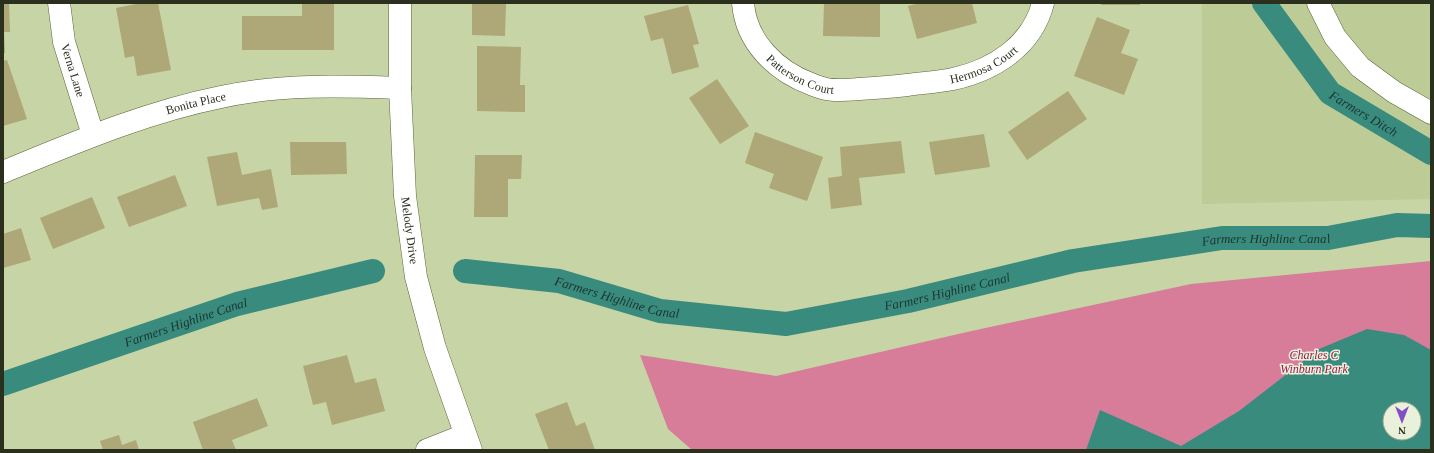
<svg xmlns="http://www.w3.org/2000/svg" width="1434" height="453" font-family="'Times New Roman',serif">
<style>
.built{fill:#bdcc96}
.green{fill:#d77d99;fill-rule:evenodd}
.water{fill:#398b7d;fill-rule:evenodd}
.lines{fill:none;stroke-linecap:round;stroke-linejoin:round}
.canal{stroke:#398b7d;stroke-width:24}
.building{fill:#aea778}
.minor-casing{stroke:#596439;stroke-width:23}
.minor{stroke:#fff;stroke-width:22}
.labels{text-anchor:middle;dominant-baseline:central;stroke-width:3;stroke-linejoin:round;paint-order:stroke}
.street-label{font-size:12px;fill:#2b301e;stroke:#eaf1da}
.park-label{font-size:12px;font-style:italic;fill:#9a1751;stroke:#eaf1da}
.water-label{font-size:13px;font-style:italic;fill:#1b3530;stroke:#eaf1da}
</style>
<rect width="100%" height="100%" fill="#c7d4a5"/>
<path class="built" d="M1202 3H1431V199L1202 204Z"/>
<path class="green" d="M1431 261V450H692L668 429 640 355 776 376 967 332 1191 284ZM1390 409H1414V433H1390Z"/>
<path class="water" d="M1367 329 1404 335 1431 350V448L1430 450H1086L1100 410 1181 446 1239 411 1319 349ZM1390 409H1414V433H1390Z"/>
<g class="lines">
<g class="canal">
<path id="s1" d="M1264 3 1330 93 1431 153"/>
<path id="s2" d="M465 271 559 281 660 311 786 324 908 301 1073 261 1222 238H1328L1397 225 1431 226"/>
<path id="s3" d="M3 384 237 304 373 271"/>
</g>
</g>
<path class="building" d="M3 3H9L10 32H4L5 53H3Z
M141 3H158L171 70 137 76 134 56 125 58 116 8Z
M302 3H334V50H242V16H302Z
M472 3H506L505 36 472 35Z
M824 3H880V37L823 36Z
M919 3H972L977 23 917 39 908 6Z
M1101 3H1140V5H1101Z
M688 5 699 44 693 45 699 67 672 74 663 38 651 41 644 16Z
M1097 17 1130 30 1121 53 1138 59 1124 95 1074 76Z
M477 46 521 47 520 85H525V112L477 111Z
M7 60 27 119 3 126V61Z
M717 79 749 126 720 144 689 98Z
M1068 91 1087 119 1027 160 1008 132Z
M755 132 823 157 807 201 769 188 774 174 745 163Z
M984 134 990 167 935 175 929 142Z
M901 141 905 173 859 178 862 205 831 209 828 178 842 176 840 147Z
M290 142H346L347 174 291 175Z
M237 152 242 175 271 169 278 207 262 210 259 198 217 206 207 157Z
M475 155H522L521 179H508V217H474Z
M175 175 187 206 129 227 117 197Z
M92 197 105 228 53 249 40 218Z
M21 228 31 260 3 268V234Z
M347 355 355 383 376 378 385 411 332 425 326 402 313 405 303 366Z
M257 398 268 426 232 440 236 450H203L193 422Z
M567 402 576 426 585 422 595 450H549L535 414Z
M119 435 122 445 136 440 139 450H103L100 441Z"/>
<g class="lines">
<defs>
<g id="minor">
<path id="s4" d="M59 3 64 42 93 135"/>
<path id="s5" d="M400 3V88L405 196 416 277 435 348 471 450"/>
<path id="s6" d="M743 3C746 42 776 71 811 84 816 86 821 88 826 89 836 91 848 90 859 89 875 88 891 87 907 85 922 83 938 82 953 79 994 70 1032 46 1043 3"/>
<path d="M1318 3 1335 37 1360 67 1394 92 1431 113"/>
<path id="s7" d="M3 172C74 143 146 112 221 97 280 84 340 86 400 88"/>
<path d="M427 450 465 435"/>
</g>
</defs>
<use href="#minor" class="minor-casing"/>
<use href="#minor" class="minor"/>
</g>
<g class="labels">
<g class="street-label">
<text stroke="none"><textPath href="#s6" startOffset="289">Hermosa Court</textPath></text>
<text stroke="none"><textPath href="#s4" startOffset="69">Verna Lane</textPath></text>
<text stroke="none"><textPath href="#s6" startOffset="98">Patterson Court</textPath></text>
<text stroke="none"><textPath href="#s7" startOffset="205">Bonita Place</textPath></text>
<text stroke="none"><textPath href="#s5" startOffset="228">Melody Drive</textPath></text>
</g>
<g class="park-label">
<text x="1314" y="355">Charles C<tspan x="1314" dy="14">Winburn Park</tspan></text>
</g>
<g class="water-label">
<text stroke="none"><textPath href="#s1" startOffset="151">Farmers Ditch</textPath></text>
<text stroke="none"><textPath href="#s2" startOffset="815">Farmers Highline Canal</textPath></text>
<text stroke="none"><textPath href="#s2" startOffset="491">Farmers Highline Canal</textPath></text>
<text stroke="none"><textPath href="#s2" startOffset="155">Farmers Highline Canal</textPath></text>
<text stroke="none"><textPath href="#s3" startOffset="193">Farmers Highline Canal</textPath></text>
</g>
</g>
<rect width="1434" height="453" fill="none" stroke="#2b301e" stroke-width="8"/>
<g transform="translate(1402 421) rotate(180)"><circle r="19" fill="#eaf1da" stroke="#9ea48f"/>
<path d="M0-3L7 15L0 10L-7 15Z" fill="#824ec5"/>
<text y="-6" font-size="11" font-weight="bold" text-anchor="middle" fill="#2b301e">N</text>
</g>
</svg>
